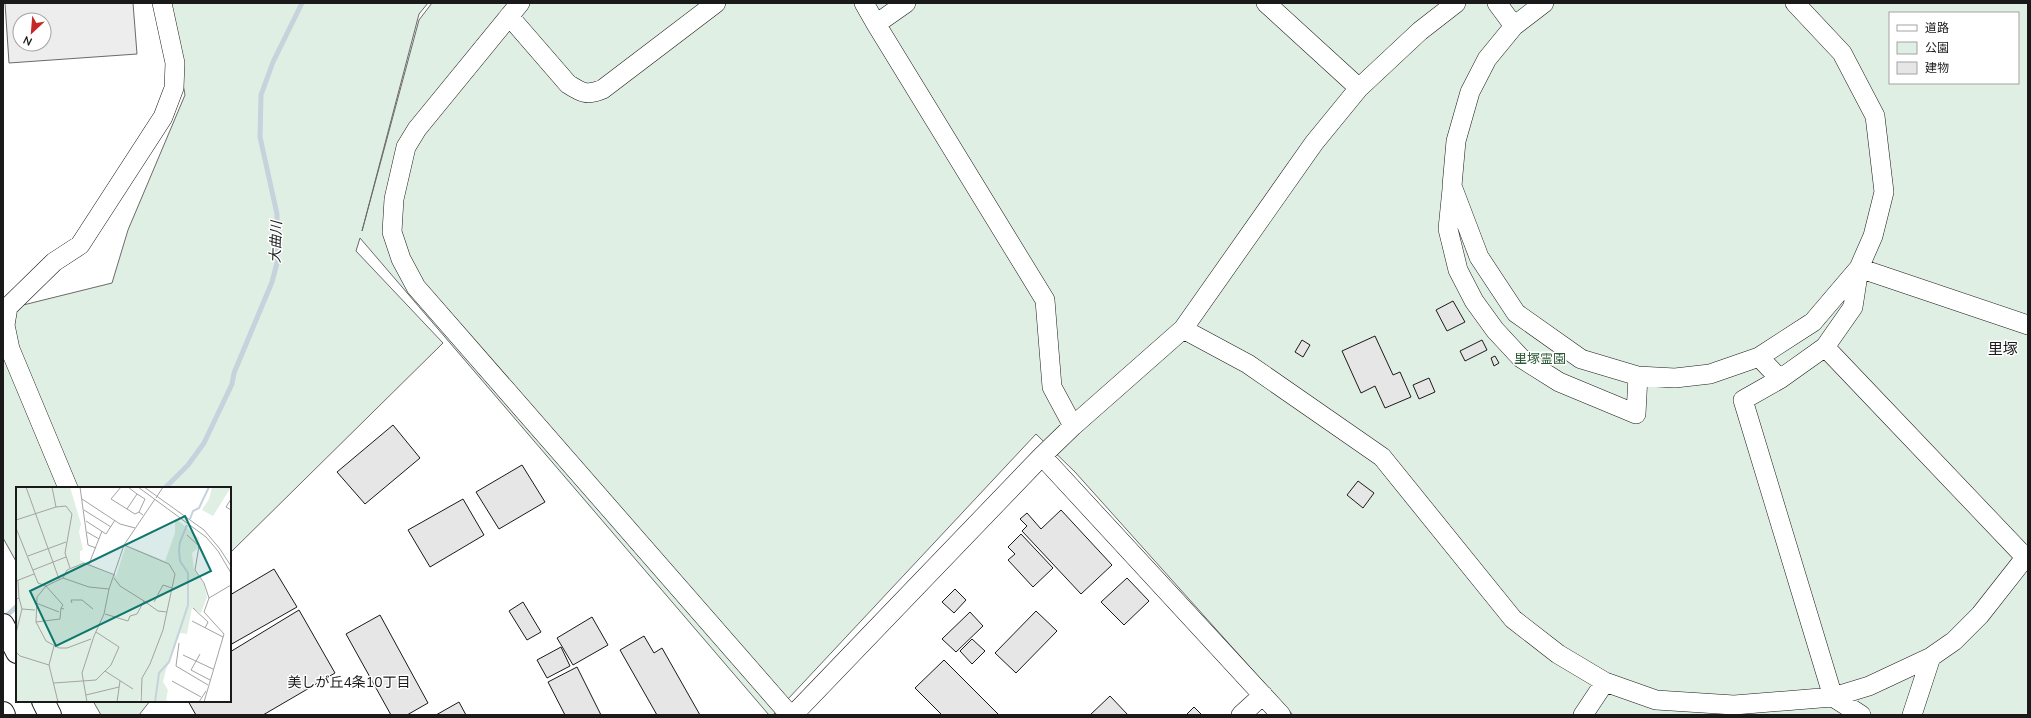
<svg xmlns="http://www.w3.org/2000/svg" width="2031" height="718" font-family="'Nunito Sans','Noto Sans JP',sans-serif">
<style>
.green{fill:#e0efe3;stroke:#6a6a6a;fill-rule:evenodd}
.parking{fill:#ededed;stroke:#6a6a6a;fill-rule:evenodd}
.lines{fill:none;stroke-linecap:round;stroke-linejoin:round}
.stream{stroke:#c6d2dc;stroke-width:5}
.building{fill:#e6e6e6;stroke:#1a1a1a}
.minor-casing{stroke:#1a1a1a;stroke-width:20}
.major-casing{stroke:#1a1a1a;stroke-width:24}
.minor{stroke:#fff;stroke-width:19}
.major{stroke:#fff;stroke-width:22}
.labels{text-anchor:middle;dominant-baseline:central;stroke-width:3;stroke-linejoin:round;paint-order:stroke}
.park-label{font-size:13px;fill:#2b5a34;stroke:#fff}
.water-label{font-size:14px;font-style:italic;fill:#1a1a1a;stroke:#fff}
.neighbourhood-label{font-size:14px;fill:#1a1a1a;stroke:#fff}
.quarter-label{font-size:15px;fill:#1a1a1a;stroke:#fff}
.inset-river{fill:none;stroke:#c6d2dc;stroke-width:2}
.inset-road{fill:none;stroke:#a3a3a3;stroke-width:1}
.view{fill:#0f766e;fill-opacity:0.15;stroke:#0f766e;stroke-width:2}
.inset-edge{fill:none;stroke:#1a1a1a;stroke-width:2}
</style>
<rect width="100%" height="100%" fill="#fff"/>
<path class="green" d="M169 3H428L419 14 362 231 419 20 432 3H2028V715H1293L1075 472 1036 434 773 715H769L360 238 356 251 443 343 230 553V488H17V563L3 538V310L112 283 128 230 185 95ZM1890 13H2018V83H1890Z
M93 701H150L139 715H101Z"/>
<path class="parking" d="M5 3H133L137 54 9 63ZM20 20H44V44H20Z"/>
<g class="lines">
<path class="stream" d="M165 488 188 465 204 443 232 384 234 373 272 282 277 263V214L260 137 261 95 273 62 302 3
M3 619 17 606"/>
</g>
<path class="building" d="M1453 301 1465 322 1447 331 1436 310Z
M1375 336 1393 375 1400 372 1411 397 1385 408 1375 386 1361 393 1342 351Z
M1302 340 1310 345 1303 357 1295 352Z
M1482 340 1487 350 1465 361 1460 351Z
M1495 356 1499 363 1494 366 1491 358Z
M1429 378 1435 392 1419 399 1413 385Z
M393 425 420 458 365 504 337 472Z
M522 465 545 502 499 529 476 492Z
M1358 481 1374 493 1363 508 1347 495Z
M463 499 484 535 430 567 408 530Z
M1061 510 1112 565 1081 594 1022 531 1027 526 1020 519 1027 513 1041 529Z
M1021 534 1053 568 1033 587 1008 560 1015 554 1008 547Z
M274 569 297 607 230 645V595Z
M1127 578 1149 601 1124 625 1101 602Z
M955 589 966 600 954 613 942 602Z
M523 602 541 632 527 640 509 611Z
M299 610 335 673 263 715H196L188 701H230V652Z
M1036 611 1057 631 1016 673 995 653Z
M970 612 983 626 956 652 942 639Z
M380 615 428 703 407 715H391L346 634Z
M592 617 608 645 573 665 557 638Z
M644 636 654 653 662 648 700 715H657L620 650Z
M972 639 985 651 972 664 960 651Z
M561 647 570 666 547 678 537 660Z
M944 660 999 715H942L915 688Z
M577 667 601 715H565L548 682Z
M1110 696 1128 715H1090Z
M459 702 466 715H436Z
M1194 707 1202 715H1186Z"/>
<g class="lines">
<defs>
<path id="minor" d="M520 3 417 129 406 147 394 199 392 232 401 259 416 287 790 715
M864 3 876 24
M906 3 876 24 1045 300 1052 387 1073 426
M1266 3 1359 88
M1497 3 1514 26
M1544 3 1514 26 1487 59 1470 92 1456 141 1452 186 1479 257 1516 313 1581 359 1638 376 1675 378 1710 374 1759 357 1813 322 1859 268 1873 236 1884 192 1875 116 1842 53 1795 3
M509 16 568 84C582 93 587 96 603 89L716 3
M1452 189 1448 229 1458 270 1474 301 1495 330 1521 358 1559 382 1636 414 1638 376
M1183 329 1248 364 1382 457 1513 619 1558 654 1605 682 1656 700 1734 705 1833 697 1869 686 1931 657 1954 641 1980 615 2028 554
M1825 347 2026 558
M1759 357 1780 379 1743 400 1833 697 1861 715
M1780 379 1825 347 1853 307 1859 268 2028 325
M1042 456 1281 715
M68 488 10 349 5 325 8 307 54 262 80 245 163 117 174 88 175 63 162 3
M793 715 1042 456 1073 426 1183 329 1314 143 1359 88 1420 31 1456 3
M1241 715 1263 695
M1583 715 1605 682
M1912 715 1931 657"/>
<path id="major" d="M3 625 17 652
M43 701 50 715
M3 713 4 715"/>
</defs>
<use href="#minor" class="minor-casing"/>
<use href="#major" class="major-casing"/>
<use href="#minor" class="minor"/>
<use href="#major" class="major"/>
</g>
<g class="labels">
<g class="park-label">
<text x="1540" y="359">里塚霊園</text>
</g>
<g class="water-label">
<text transform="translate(276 242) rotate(-88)">大曲川</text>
</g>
<g class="neighbourhood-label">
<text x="349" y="682">美しが丘4条10丁目</text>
</g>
<g class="quarter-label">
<text x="2003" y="349">里塚</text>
</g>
</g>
<g transform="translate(16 487)">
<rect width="215" height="215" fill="#fff"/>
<path d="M0 0H54L65 37 63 45 67 63 64 64V73L100 89 110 58 149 74 159 46V31L183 51 184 59 176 66 178 83 188 97 191 110 185 126 176 121 171 147 164 146 150 183 147 195 152 203 150 213 153 215H125V203L123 215H2L0 211ZM196 0H215L197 29 186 23 193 12Z" fill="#e0efe3"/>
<path class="inset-river" d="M174 32 177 24 183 21 193 0M139 215 143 186 153 175 172 118V86L164 74 163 63 164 55 171 38"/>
<path class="inset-road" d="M10 0 43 92M64 0 72 58 80 61M105 0 95 12 119 27 123 25 127 28M122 0 190 50 202 64 215 86M128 0 188 43 204 62 215 79M121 7 129 12 123 25M140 11 147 0M66 12 104 37 119 41M215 12 210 20 215 23M40 20 50 19 56 27 49 66 54 81M111 22 121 7 112 0M68 23 95 40M0 33 40 20 36 0M70 34 90 47 99 33M0 41 22 96 30 99 47 118 45 121 48 122M71 45 83 52M171 48 183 59 179 83 188 96 193 111M108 58 153 77 159 87 147 143 134 177 126 191 125 215M12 69 50 55M73 77 86 44M17 83 50 70M47 91 51 83 68 76 99 88M2 93 3 111M0 94 18 87M0 112 3 111 6 122 0 146M128 114 142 124 151 125M138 115 147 98 156 101M20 116 43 125M56 116 55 113H66L77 122M177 121 192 135 189 141M6 122 19 123M89 127 112 134 114 129 121 127 128 114 104 99 98 91M176 134 207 150M20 135 44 132 45 121M75 152 51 161H43L30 154 20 135 21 110 30 99 47 91 73 100 93 102M163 156 160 179 192 198M38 159 33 178 42 215M0 165 4 169 33 178M184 167 175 183 194 193M167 168 197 182M89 184 117 202M156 194 185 210M38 196 80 193 95 178 103 160 80 145M70 208 103 200M71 215 66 186 78 149 88 127 93 102 108 58 139 12M101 215 104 194M183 215 190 204M188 215 208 147 188 125 193 111 215 98"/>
<path class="view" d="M169 29 195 84 40 159 14 104Z"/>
<rect width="215" height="215" class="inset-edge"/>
</g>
<rect width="2031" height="718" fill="none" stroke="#1a1a1a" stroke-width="8"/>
<rect x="1889" y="12" width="130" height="72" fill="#ffffff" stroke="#a3a3a3"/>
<rect x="1897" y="25" width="20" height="6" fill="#ffffff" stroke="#a3a3a3"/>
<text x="1925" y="32" font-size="12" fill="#1a1a1a">道路</text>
<rect x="1897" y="42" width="20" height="12" fill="#e0efe3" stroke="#a3a3a3"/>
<text x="1925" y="52" font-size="12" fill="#1a1a1a">公園</text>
<rect x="1897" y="62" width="20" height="12" fill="#e6e6e6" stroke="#a3a3a3"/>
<text x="1925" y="72" font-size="12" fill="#1a1a1a">建物</text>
<g transform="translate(32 32) rotate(206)"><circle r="19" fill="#ffffff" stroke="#a3a3a3"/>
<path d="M0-3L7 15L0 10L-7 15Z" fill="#c62828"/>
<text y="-6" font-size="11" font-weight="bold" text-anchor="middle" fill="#1a1a1a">N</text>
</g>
</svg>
